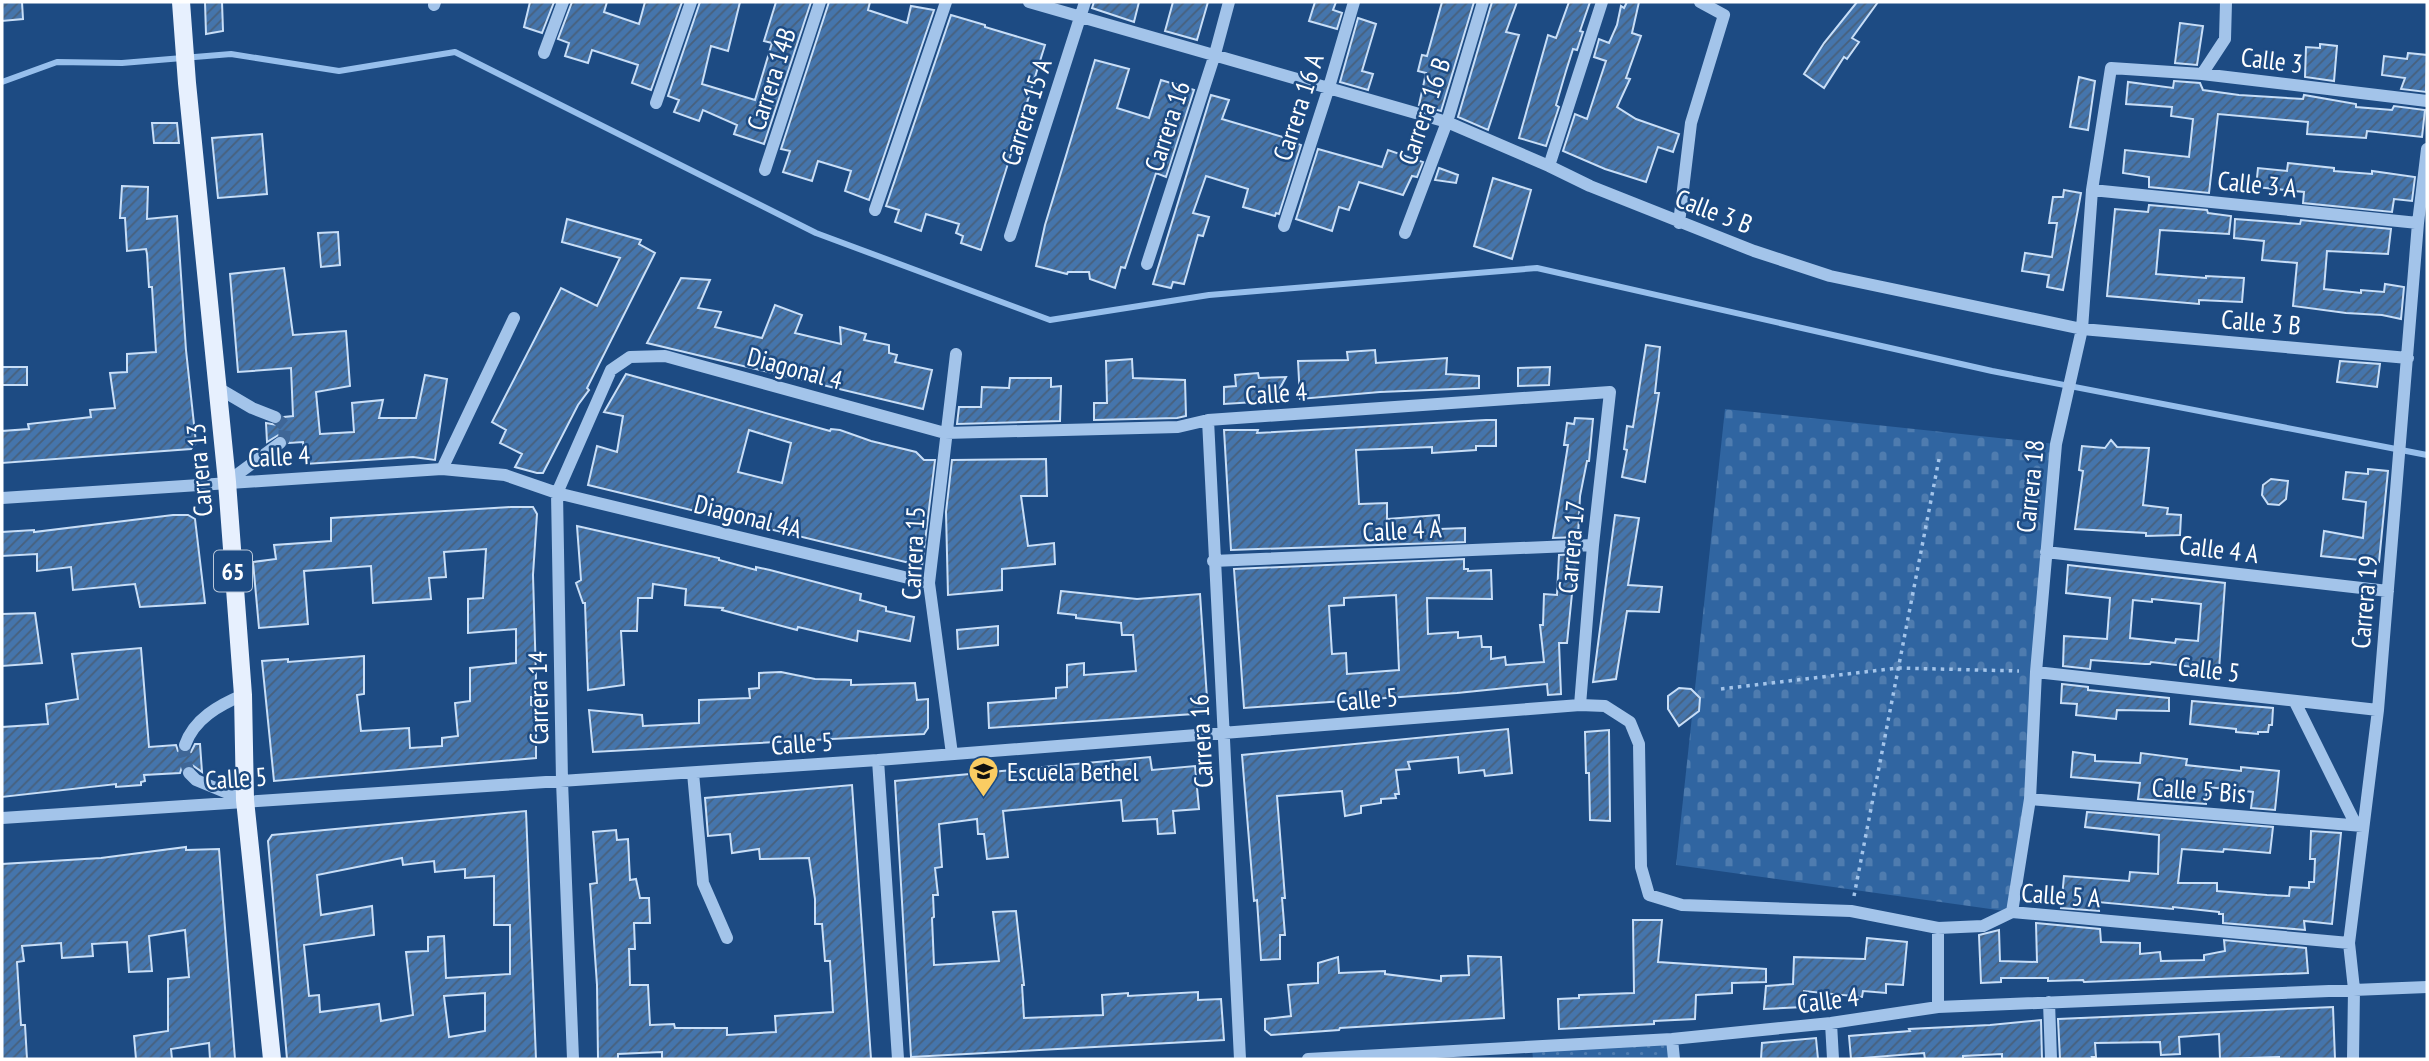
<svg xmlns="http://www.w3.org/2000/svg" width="2429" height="1061" font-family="'PT Sans Narrow',sans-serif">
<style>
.cemetery{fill:url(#cemetery-stones)}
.park{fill:url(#park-dots)}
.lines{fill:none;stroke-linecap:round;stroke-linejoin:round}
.stream{stroke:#97bfec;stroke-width:6}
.building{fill:url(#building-hatch);stroke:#c8def7;stroke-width:2;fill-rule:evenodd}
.minor-tunnel{stroke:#3f6696;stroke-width:12;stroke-dasharray:12 6;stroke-linecap:butt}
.path{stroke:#a3c4ea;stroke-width:3.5;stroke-dasharray:3.5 5;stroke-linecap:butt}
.minor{stroke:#a3c4ea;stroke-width:12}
.major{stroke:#e7f0fe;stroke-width:18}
.labels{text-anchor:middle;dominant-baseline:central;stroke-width:5;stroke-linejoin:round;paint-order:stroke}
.shield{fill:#1d4b83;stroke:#bbc9da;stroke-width:2}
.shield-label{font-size:24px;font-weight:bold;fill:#fff}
.street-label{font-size:26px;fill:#fff;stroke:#1d4b83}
.poi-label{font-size:26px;fill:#fff;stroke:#1d4b83;text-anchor:start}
</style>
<defs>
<pattern id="cemetery-stones" width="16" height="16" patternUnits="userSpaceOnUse" patternTransform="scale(1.75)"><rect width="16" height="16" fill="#3065a1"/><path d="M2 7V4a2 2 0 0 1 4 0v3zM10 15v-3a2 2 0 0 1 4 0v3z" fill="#4f7caf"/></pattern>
<pattern id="park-dots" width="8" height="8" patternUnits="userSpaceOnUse" patternTransform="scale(1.75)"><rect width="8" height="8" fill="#3065a1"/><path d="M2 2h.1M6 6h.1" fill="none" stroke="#4f7caf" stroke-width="1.8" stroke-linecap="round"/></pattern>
<pattern id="building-hatch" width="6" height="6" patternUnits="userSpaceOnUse" patternTransform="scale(1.75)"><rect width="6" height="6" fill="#4575ac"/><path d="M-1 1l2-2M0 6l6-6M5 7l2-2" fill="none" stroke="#48607c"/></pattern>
</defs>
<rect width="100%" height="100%" fill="#1d4b83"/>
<path class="cemetery" d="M1725 409 2056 444 2030 799 2012 912 1676 865Z"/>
<path class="park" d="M1672 1039 1674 1059H1533L1532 1048Z"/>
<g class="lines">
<path class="stream" d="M2 82 57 62 122 63 231 54 339 71 455 52 816 233 1050 320 1209 295 1537 268 1992 371 2427 455"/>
</g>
<path class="building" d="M2 2H22L23 19 2 21Z
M205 2H222L223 31 206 34Z
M530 2H554L542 33 524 27Z
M572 2H607L604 12 639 24 645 2H682L651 90 632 83 638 65 592 50 588 63 565 56 569 43 558 39Z
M700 2H740L728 51 711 46 702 84 755 100 772 43 764 41 776 2H811L764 144 734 134 737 125 703 110 699 121 674 112 679 100 668 96Z
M829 2H870L868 10 907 23 911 6 934 10 869 200 845 191 851 171 818 161 812 181 783 172 790 151 781 149Z
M1094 2H1139L1134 22 1092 8Z
M1173 2H1208L1197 40 1165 31Z
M1315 2H1336L1333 10 1342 13 1337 29 1309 21Z
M1442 2H1474L1441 111 1419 105 1426 73 1418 71 1422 55 1427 56Z
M1492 2H1517L1506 32 1519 35 1488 130 1458 117Z
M1569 2H1590L1580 31 1583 32 1577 50 1573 49 1566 71 1556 105 1559 107 1546 146 1519 138 1548 35 1556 38Z
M1627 2H1639L1632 33 1641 36 1626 78 1630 79 1617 107 1636 119 1679 134 1673 152 1658 147 1646 182 1605 169 1563 151 1575 114 1587 119 1600 79 1606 61 1594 57 1599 39 1609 43 1617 25 1621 6 1624 8Z
M1857 2H1878L1852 38 1859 42 1847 59 1844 57 1824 88 1804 74 1824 43Z
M951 15 985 25V27L1045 45 981 250 961 243 963 236 956 233 959 224 926 214 921 231 895 222 899 210 886 206Z
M1358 18 1376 24 1362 71 1373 74 1368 90 1340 82Z
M2180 23 2203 26 2197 65 2175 63Z
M2320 44 2337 46 2334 81 2305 77 2306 47 2320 48Z
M2408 53 2427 55 2426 92 2401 89 2405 78 2382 75 2384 56 2407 59Z
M1095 60 1129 69 1117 108 1149 118 1161 80 1194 90 1166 177 1156 173 1125 268 1121 267 1115 288 1090 279 1089 272H1068L1067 274 1036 266 1045 225Z
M2079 77 2095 81 2088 130 2070 127Z
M2174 81 2200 83 2203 90 2239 95 2303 99 2304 95 2356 104V107L2392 110 2394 106 2425 110 2422 137 2367 131 2366 138 2307 134 2308 122 2218 114 2209 193 2149 187V177L2123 173 2125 150 2189 157 2193 119 2171 116 2172 107 2126 104 2128 82 2173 88Z
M1211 95 1229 100 1222 119 1293 140V142L1301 145 1279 214 1276 213 1275 216 1243 207 1248 189 1206 176 1193 213 1209 217 1203 236 1198 235 1184 284 1173 282 1171 288 1153 284Z
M152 123H177L179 143H154Z
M262 134 267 194 218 198 212 138Z
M1318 149 1382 167 1388 150 1423 162 1417 177 1412 176 1403 195 1359 182 1349 210 1339 207 1332 231 1296 219Z
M2288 163 2334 168V171L2372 174V171L2415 177 2412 201 2394 199 2392 212 2303 203 2304 192 2256 187 2258 168 2287 171Z
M1439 168 1458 175 1456 183 1435 180Z
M1493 178 1531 190 1512 259 1474 246Z
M122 186 148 187 147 219 177 216 186 350 196 443 191 449 2 463V431L29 429 28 424 91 417 90 410 115 408 110 373 127 372V354L156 352 152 287H149L147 254 146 249 127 251 125 218H120Z
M2064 190 2081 193 2063 290 2047 287 2049 275 2022 271 2025 253 2052 257 2057 223H2049L2053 197H2063Z
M2149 205 2207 210 2208 213 2231 216 2229 234 2160 230 2156 274 2206 278V276L2244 278 2242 302 2199 300V304L2107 296 2115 209 2148 212Z
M567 219 641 240 639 244 655 253 587 388 589 390 578 405 543 473H537L515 467 522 454 500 443 506 430 492 422 561 288 597 306 620 258 562 242Z
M2235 219 2300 224 2301 220 2391 229 2388 254 2327 251 2324 289 2361 293V290L2384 292 2385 284 2404 287 2401 319 2382 315 2346 313 2293 306 2297 263 2262 260 2264 241 2234 238Z
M338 232 340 265 321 267 318 233Z
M284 268 293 335 346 331 350 386 316 392 320 434 354 432 352 403 383 400 379 418H416L425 375 447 379 435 460 413 457 305 464 303 442 289 443 287 437 280 434 267 442 266 423 277 425 281 423 284 417 293 416 291 368 238 372 230 274Z
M681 278 710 280 698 308 721 312 715 327 762 338 775 305 802 315 795 333 841 344 840 327 866 334 864 340 889 345V353L897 355 895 362 932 370 923 409 647 343Z
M1646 345 1660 347 1655 393H1659L1645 482 1622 477 1627 450 1624 449 1627 426 1633 427Z
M1375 350 1376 363 1447 358 1446 374 1479 376V388L1380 392 1300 399 1298 361 1348 360 1347 352Z
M1132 359 1133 378 1185 380 1186 416 1177 418 1094 420V403H1107L1106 361Z
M2340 361 2380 364 2377 387 2337 382Z
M2 367H27V385H2Z
M1550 367 1549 385 1518 386V368Z
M1258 373 1259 378 1286 377 1273 401 1224 404V387L1236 386 1235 375Z
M626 374 830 431 831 429 840 430 871 441 916 452 924 460H935L922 566 588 485 597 446 617 452 623 416 604 412ZM749 430 791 443 782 483 738 472Z
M1010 378H1051V387L1061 386 1060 421 957 424 959 407H981L982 387 1009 388Z
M1575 418 1593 419 1589 461H1587L1580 496 1578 537 1553 538 1568 445H1564L1567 423 1574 424Z
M1486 420H1496V446H1476V450L1432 453V447L1356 450 1359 504 1387 503V519L1439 515V529L1465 528V542L1231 550 1224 430H1258L1257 433Z
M2111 440 2117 447 2149 448 2143 505 2168 508 2167 514 2181 515 2180 535 2146 536V533L2075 529 2083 471 2079 470 2082 446 2105 448Z
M1046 459 1047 496H1021L1028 546 1054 543 1055 564 1002 569V590L948 595 946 512 952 460Z
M2368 469 2388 471 2379 562 2321 556 2324 531 2363 538 2366 502 2343 499 2346 472 2368 474Z
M2271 479 2288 481 2286 499 2279 505 2268 504 2262 495 2263 485Z
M511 507H533L537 514 533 575 536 677 535 697H531V705L536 706V758L274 781 262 661 288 659V662L364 656V694L357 695 361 731 409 728 410 748 442 746V738L458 736 455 703 470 701V668L516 663V629L468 633V599L483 598 486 549 444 552 446 577 429 578 431 599 373 603 371 566 304 571 308 624 259 628 253 562 276 559 274 545 331 541V518Z
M173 515H188L195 519 205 603 140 607 135 584 73 590 71 567 37 571V554L2 556V532L34 530V532Z
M1615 515 1639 518 1628 585 1662 587 1659 612 1627 611 1616 679 1593 682Z
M577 526 719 558V560L756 570V567L770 570 861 594 860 600 886 607V611L914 617 910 641 858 631 857 641 798 627 797 630 722 610 723 608 685 605 686 589 653 584 652 598H638L637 631H621L624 685 588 690 585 603H583L576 583 581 580Z
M1576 554 1567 643H1559L1561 694 1548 695 1547 684 1457 693 1244 708 1234 569 1464 559V569H1468V571L1491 570 1492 599 1427 598 1428 634 1458 632V638L1481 636 1482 647H1491V659L1505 657 1506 665 1544 662 1540 625H1543L1544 594 1557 595 1559 555ZM1396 595 1399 670 1347 674 1346 653 1332 654 1329 606 1344 605V598Z
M2068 565 2225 583 2219 670 2151 662 2150 664H2145L2091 660 2090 669 2063 666 2064 636 2107 639 2110 598 2066 593ZM2152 599 2201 604 2198 641 2176 639 2175 643 2130 638 2133 600 2152 602Z
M1061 591 1137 599 1200 594 1208 713 989 728 988 703 1056 698V688L1067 687V665L1084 663V675L1136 671 1133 635H1122L1121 623 1076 618V615L1058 613Z
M35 613 42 663 2 666V614Z
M998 626V645L958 649 957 630Z
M141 648 149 747 176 745 178 751 185 754 191 752 195 744H200L202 772 192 765 187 764 182 767 180 773 144 775 145 781 141 782V785L116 787V784L2 797V727L48 724 46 704 78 699 72 654Z
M781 672 815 679 851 680V685L915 683 917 700 928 699V728L924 734 593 752 589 710 642 715 643 726 699 723V700L750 698 749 689 759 688V673Z
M2062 684 2088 687V690L2169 698V711L2117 710 2116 719 2076 715 2077 704 2061 703Z
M1679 688 1691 689 1700 698 1699 711 1679 726 1668 709V696Z
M2192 701 2273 708 2272 725H2269L2268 732H2258V734L2236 732V729L2190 724Z
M1508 729 1512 773 1485 776 1484 770 1459 773 1458 757 1408 762 1410 769 1396 770 1399 794H1395L1396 798 1381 799V803L1361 806V813L1345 816 1342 791 1277 796 1285 898H1282L1285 935H1280V959L1261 960 1257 900 1254 901 1242 755Z
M1609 730 1610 821 1590 820 1589 773H1586L1585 732Z
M2073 752 2095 755V761L2140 763 2141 753 2187 759 2186 765 2241 771V767L2279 771 2275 810 2251 808 2253 792 2226 789 2207 787 2206 804 2138 799 2140 783 2071 777Z
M1150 757 1152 770 1195 766 1199 809 1173 811 1175 833 1158 834 1157 819 1123 821 1121 800 1003 811 1008 857 987 859 984 834H978L977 819 939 824 942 867 935 868 938 895H933L934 917 932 918 934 965 999 961 993 912 1016 911 1024 985H1022L1024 1018 1103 1015 1102 995 1128 993V996L1198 992V1000L1221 999 1224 1040 911 1057 895 781Z
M852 785 871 1059H662V1052L618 1054V1059H598L597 985 590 884 597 883 593 832 616 830 617 840 628 839 630 880 636 879 640 898H649L650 923H634L635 949H629L630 985H648L650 1025 674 1024 675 1028H727V1035L776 1032 775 1016 833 1012 830 961H825L822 924H815V899L809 858 760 859 759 849 732 853 730 834 708 836 705 798Z
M526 811 536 1059H287L268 841 272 835ZM402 858 403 865 434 861 435 872 465 869V878L494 876V925H510V974L446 978 444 936 428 937V951L406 952 413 1015 381 1021 379 1004 320 1012 319 995 309 996 304 945 374 935 372 906 321 915 317 875ZM485 993V1031L449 1037 444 996Z
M2087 812 2273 827 2270 853 2224 849 2223 852 2182 849 2178 883H2217V891L2267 895 2289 896 2290 887 2309 888V882H2314L2315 859H2310L2311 831 2341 833 2332 924 2304 921 2305 930 2223 923V914H2219V912L2173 907V909L2098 902 2099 911 2061 908 2064 876 2129 881 2130 872 2158 874 2159 835 2085 827Z
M186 847V850L219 849 235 1059H210L209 1043 171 1049 172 1059H136L134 1036 168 1031V979L189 977 185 930 149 936 152 971 129 972 127 942 92 944 93 956 62 958 61 943 22 946 24 961 17 962 21 1025H25L27 1059H2V864L101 858Z
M1633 920H1662L1658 962 1766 969V982L1732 983V993L1696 995 1695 1019 1654 1021V1024L1559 1029 1558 999 1579 998V995L1634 993Z
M2036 923 2100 929 2101 942 2140 943V954L2160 952 2161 961 2204 960V955L2225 951 2224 940 2306 948 2308 973 2084 982 2083 980 2048 981V978H2001V982L1981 983 1979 935 1999 930 2000 961 2037 962Z
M1867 938 1907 942 1903 985 1886 984V993L1863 991 1862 997 1804 991V1007L1764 1009 1766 986 1793 984 1794 957 1865 959Z
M1468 956 1501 957 1504 1018 1340 1028 1339 1030 1271 1035 1265 1030V1019L1291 1016 1288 985 1318 983V963L1338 957 1339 973 1385 971V974L1441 981V976L1469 975Z
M2333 1007 2335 1059H2279V1057L2220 1059 2219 1034 2179 1037 2180 1054 2161 1055 2160 1042 2095 1043 2096 1057H2092L2093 1059H2060L2058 1019Z
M2041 1020 2042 1059H2002V1054L1963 1056V1059H1925L1924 1053 1851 1059 1849 1036 1910 1031 1909 1029 1990 1025Z
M1816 1038 1818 1059H1761L1762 1043Z"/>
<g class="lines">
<path class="minor-tunnel" d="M275 417 285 426 284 439 280 443
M185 745 184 756 189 773"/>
<path class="path" d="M1721 689 1898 668 2019 671
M1854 896 1939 459"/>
<path class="minor" d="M1029 2 1447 122 1549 166 1590 186 1754 251 1830 276 2082 329 2408 358
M434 5 435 2
M544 53 563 2
M2202 74 2225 39 2226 2
M656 103 691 2
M1549 166 1602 2
M765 170 820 2
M2092 190 2418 223
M875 210 946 2
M1679 223 1691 123 1724 15 1700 2
M1284 226 1329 87 1354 2
M1405 233 1447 122 1483 2
M1010 236 1085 2
M1147 264 1215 54 1229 2
M218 388 252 408 275 417
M1208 420 1240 1059
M442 469 514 318
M227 482 280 443
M2 498 442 469 505 475 557 493 929 583
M2046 552 2388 591
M1213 561 1593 545
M2036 672 2378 710
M2295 702 2356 825
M185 745C194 719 219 705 243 695
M952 754 929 583 956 354
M878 760 898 1059
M189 773 196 780 242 799
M693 773 703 883 727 938
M2030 799 2363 826
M2 818 878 760 1580 705 1605 706 1630 722 1639 744 1641 867 1649 895 1682 905 1851 911 1938 928 1983 926 2012 912 2349 943
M2012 912 2030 799 2036 672 2056 444 2082 329 2092 190 2111 68 2202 74 2427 101
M2049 1002 2051 1059
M1938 1007V928
M1831 1023 1833 1059
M1672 1039 1674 1059
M573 1059 562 781 557 493 611 370 630 357 665 356 945 433 1178 427 1208 420 1610 392 1593 545 1580 705
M1308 1059 1672 1039 1831 1023 1938 1007 2427 987
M2353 1059 2354 989 2349 943 2378 710 2418 223 2427 149"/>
<path class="major" d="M181 2 187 83 227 482 243 695 245 800 272 1059"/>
</g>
<defs>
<symbol id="school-pin" viewBox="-11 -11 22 30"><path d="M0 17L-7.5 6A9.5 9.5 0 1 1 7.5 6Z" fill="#facc62" stroke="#1d4b83"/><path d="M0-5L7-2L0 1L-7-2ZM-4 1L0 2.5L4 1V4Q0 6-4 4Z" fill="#111"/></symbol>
</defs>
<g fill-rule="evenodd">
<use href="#school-pin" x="966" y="754" width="35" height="47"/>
</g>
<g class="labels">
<rect class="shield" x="214" y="550.5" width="38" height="41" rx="5"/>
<g class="shield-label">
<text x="233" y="571">65</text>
</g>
<g class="street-label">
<text transform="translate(2272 60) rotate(7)">Calle 3</text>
<text transform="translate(771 79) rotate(-72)">Carrera 14B</text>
<text transform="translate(1298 107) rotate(-72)">Carrera 16 A</text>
<text transform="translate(1424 111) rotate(-71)">Carrera 16 B</text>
<text transform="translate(1026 112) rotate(-72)">Carrera 15 A</text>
<text transform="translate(1167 126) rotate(-72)">Carrera 16</text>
<text transform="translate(2257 184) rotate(6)">Calle 3 A</text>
<text transform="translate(1714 211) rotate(21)">Calle 3 B</text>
<text transform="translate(2261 322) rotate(5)">Calle 3 B</text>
<text transform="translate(795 368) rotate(15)">Diagonal 4</text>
<text transform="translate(1276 393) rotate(-4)">Calle 4</text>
<text transform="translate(279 456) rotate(-3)">Calle 4</text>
<text transform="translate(199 470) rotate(-95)">Carrera 13</text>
<text transform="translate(2030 486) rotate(-84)">Carrera 18</text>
<text transform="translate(748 516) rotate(14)">Diagonal 4A</text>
<text transform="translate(1402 530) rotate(-3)">Calle 4 A</text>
<text transform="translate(1571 547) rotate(-85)">Carrera 17</text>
<text transform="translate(2219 549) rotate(7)">Calle 4 A</text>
<text transform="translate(913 553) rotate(-87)">Carrera 15</text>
<text transform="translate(2364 602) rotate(-85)">Carrera 19</text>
<text transform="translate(2209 669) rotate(7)">Calle 5</text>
<text transform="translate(538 698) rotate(-91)">Carrera 14</text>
<text transform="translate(1367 699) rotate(-5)">Calle 5</text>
<text transform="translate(1201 741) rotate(-93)">Carrera 16</text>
<text transform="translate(802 743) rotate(-4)">Calle 5</text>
<text transform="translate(236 778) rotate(-4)">Calle 5</text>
<text transform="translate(2199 790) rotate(4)">Calle 5 Bis</text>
<text transform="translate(2061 895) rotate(4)">Calle 5 A</text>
<text transform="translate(1828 1000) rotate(-7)">Calle 4</text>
</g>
<g class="poi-label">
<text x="1007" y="771">Escuela Bethel</text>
</g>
</g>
<rect width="2429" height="1061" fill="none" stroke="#ffffff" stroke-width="7"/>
</svg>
